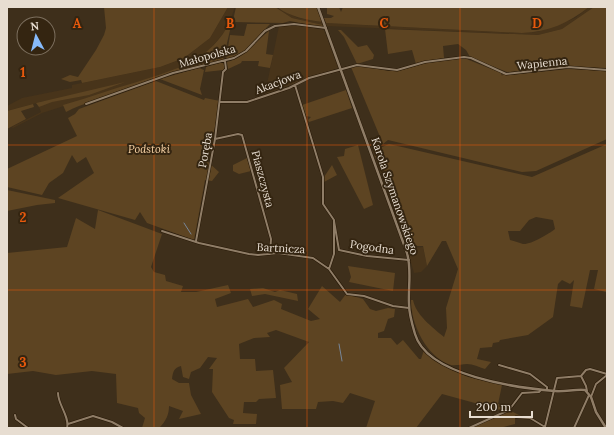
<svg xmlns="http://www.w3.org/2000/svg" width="614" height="435" font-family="Lora,serif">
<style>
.built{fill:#48341a}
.green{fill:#5d4422;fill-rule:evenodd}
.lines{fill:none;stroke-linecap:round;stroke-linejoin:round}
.stream{stroke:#778699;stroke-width:1}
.minor-casing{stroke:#251604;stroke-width:3}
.tertiary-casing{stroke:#251604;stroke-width:3.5}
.minor{stroke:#8f7d67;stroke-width:2}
.tertiary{stroke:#8f7d67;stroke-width:2.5}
.grid{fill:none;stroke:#e8590c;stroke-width:1;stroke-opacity:0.55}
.labels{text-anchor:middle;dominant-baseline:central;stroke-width:4;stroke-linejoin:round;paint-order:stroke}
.street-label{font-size:11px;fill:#e7ddd1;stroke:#342511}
.park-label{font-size:11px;font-style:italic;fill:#f8d3a6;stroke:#342511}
.grid-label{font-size:13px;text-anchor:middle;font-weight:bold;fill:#e8590c;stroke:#342511;stroke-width:4;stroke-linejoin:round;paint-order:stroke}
</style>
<rect width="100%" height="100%" fill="#3e2f1b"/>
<path class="built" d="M228 7H235L227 29 210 49 194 61 174 71 42 113 13 128 12 127 41 112 39 107 45 103 44 101 7 111V106L22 98 72 88V85L160 67 184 58 210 38Z
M275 7 298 18 326 23 522 33 537 32 575 18 589 7H594L562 29 538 35 327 26 292 18Z
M279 26H303L324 30 338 68 265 94Z
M423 247 427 266 421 272 414 273 407 248Z"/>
<path class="green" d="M104 7H228L210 38 184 58 160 67 82 83 81 80 70 82 61 79 70 75 78 77 96 50 104 35 106 28Z
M236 7H275L292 18 323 25 321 27 290 21 283 23 235 22 234 16Z
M277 7H317L323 22C307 20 290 17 277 7Z
M327 7H339L341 12 343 7H589C568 23 549 32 522 33L326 23 324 18H331L334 16 327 14Z
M594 7H607V68L578 67 507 72 470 57 466 50 458 44 443 46 444 58 416 64 412 50 388 54 385 29 538 35 562 29Z
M231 20V26L223 60C188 68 154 79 121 91 102 99 83 103 66 112L63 105C88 98 112 89 137 82 177 69 211 61 231 20Z
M247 24H270L243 52 226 60 230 35 244 36Z
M338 30H341L358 47 367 45 374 55 373 59 357 64 344 37Z
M269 31 266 54 273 55 270 68 258 66 259 61H242L241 63 228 69 227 62C248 56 253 43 269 31Z
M464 58 501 73 502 76 503 74 511 75 568 69 607 71V139L536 171 522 172 388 140 383 144 351 67 364 66 388 71H398L426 63Z
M223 62 225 68 223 70 205 72 206 67Z
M199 68 204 70 200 89 202 95 160 79Z
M156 81 204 100 205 98 220 101 208 162 219 172 212 181 205 180 194 240 147 223 140 212 135 220 58 198 94 173 86 157 77 163 72 155 63 173 49 183 42 195 7 187V169L77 136 68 118 75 114 79 109Z
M125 82 89 95 52 102 39 107 36 103Z
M346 90 352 108 309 122 308 120 311 117 306 116 302 105Z
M33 104 34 107 21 111 26 119 7 129V111Z
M389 144 532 177 607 144 606 292 594 289 598 270H590L582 308 570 306 574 280 570 284 562 280 558 284 553 317 528 335 500 340 499 342 493 343 492 347 480 348 477 359 491 362 485 369C479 367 473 364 467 364 462 364 456 366 451 365 426 357 411 324 411 300H413C416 315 432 327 444 337L447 328 446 308 458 269 446 241H442L427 266 423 246H408L373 151ZM536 217 553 220 555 229C549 234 530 245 523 244 519 243 515 241 510 240L508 231H520L529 220Z
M358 145 373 205 364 209 337 157 344 156 345 149Z
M247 158 251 171 239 174 233 171V165Z
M332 165 337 175 324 182V177Z
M7 190 55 200V203L37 205 7 211Z
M98 210 162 234 151 267 154 272 165 275 166 281 183 286 181 292H196L228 285 231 293 215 299 217 307 248 299 253 307 274 300 282 304 281 309 311 321 320 319 308 309 322 286 340 302 346 294 363 299 370 309 376 311 388 308 395 309 394 317 388 319 384 331 378 333V338H391L397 345 403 340 419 359H421L424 350 448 368 468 377 502 385 498 404 510 406 504 411 442 394 416 428H366L375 401 350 393 343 403 333 401 318 402 316 409H282L280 385 292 382 284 368 309 342 276 330 267 333 270 337 254 338 239 344 240 359H255L256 371 273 370 276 398 259 399 256 402H244L243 413 257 414 256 424H233L234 420 229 418 212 392 213 369H209L217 358 208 357 200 368 191 372 189 379 183 377 181 366C174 368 173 371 172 379L179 383H189L191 395 201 414 179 419 183 411 169 406C169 415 166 421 159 428H142L145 418 139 413 138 408 117 403 116 374 92 371 56 375 33 371 7 374V253L67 247 76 218 95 229Z
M348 266 395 273 393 291 349 282 351 277Z
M263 288 275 292 280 290 297 294 298 301 265 294 252 296 250 289Z
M511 411 521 416 515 417V424L500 428H471Z"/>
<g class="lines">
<path class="stream" d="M184 223 191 234
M339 344 342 361"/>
<defs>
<path id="minor" d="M295 85 323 177V204L334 220V254L329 269
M221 102H247L289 88 309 78 357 65 397 70 425 62 464 57 471 58 506 74 568 67 607 70
M86 104 173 73 234 58 246 51 265 31 275 26 294 24 326 28
M215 139 238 134 242 135 271 239 270 254
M334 221 339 250 367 256 409 260
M162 231 199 243 249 254 258 255 278 253 313 258 329 269 347 294 364 296 393 306 409 308
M196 241 215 139 223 72 226 69 225 61
M499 365 530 374 547 387V390
M581 376 586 386 587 391
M58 393C58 405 70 417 67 428
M591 397 596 384 607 375
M15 415 16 419 28 428
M516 417 530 418 545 427 557 378 581 376 586 370 590 369 607 374
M68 424 93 416 112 422 123 428
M469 428 509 410 522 393 539 392 541 390
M574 428 589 395"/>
<path id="tertiary" d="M318 7 407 253C412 271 408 286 409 304 409 314 412 324 415 334 427 376 518 388 555 391 565 392 575 389 585 390L591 397 596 412 606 428"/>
</defs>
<use href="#minor" class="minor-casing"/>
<use href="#tertiary" class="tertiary-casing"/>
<use href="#minor" class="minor"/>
<use href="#tertiary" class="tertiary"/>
</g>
<path class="grid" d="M154 7V428M307 7V428M460 7V428M7 145H607M7 290H607"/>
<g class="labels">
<g class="street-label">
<text transform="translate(207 56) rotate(-16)">Małopolska</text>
<text transform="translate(542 63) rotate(-6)">Wapienna</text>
<text transform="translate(278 82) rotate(-21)">Akacjowa</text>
<text transform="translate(205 150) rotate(-80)">Poręba</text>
<text transform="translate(263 179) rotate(75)">Piaszczysta</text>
<text transform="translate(395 196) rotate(71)">Karola Szymanowskiego</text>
<text transform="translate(372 247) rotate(8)">Pogodna</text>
<text transform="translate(281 248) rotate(3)">Bartnicza</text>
</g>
<g class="park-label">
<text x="149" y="149">Podstoki</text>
</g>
</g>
<g class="grid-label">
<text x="77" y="28">A</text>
<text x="230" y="28">B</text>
<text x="384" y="28">C</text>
<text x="537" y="28">D</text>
<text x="23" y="77">1</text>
<text x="23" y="222">2</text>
<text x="23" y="367">3</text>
</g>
<rect width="614" height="435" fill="none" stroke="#e7ddd1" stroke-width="16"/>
<g transform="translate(36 36) rotate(353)"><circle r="19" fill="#342511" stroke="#7c6f5e"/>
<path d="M0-3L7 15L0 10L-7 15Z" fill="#87bbfb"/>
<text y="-6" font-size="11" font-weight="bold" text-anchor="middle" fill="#e7ddd1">N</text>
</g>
<path d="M470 411v6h62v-6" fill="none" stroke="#e7ddd1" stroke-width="2"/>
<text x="476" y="411" font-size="12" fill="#e7ddd1" stroke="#342511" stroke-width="3" paint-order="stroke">200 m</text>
</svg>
